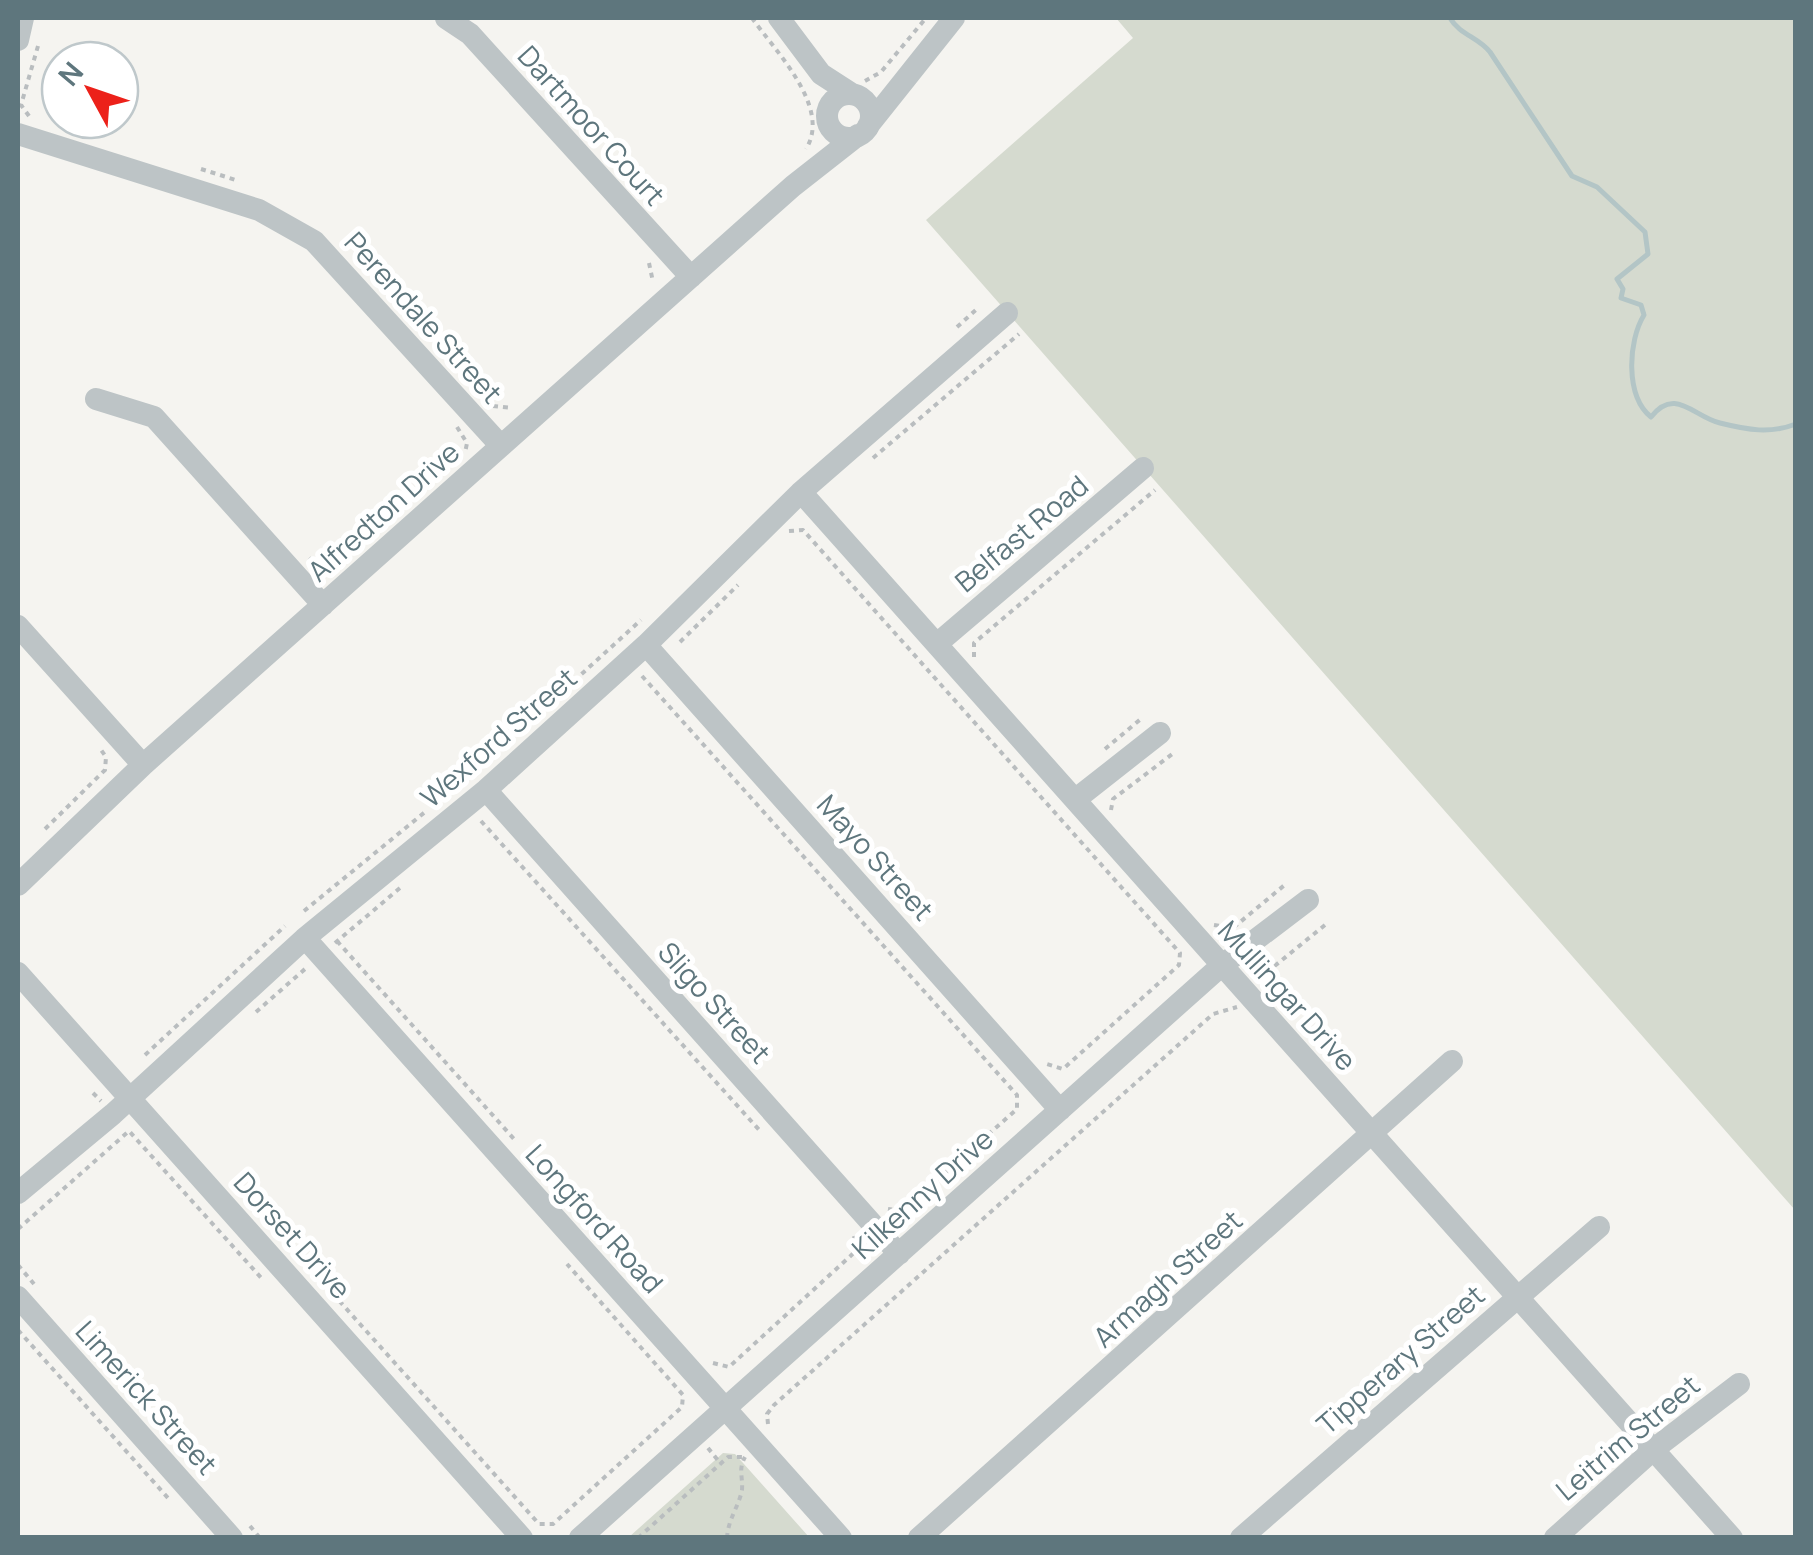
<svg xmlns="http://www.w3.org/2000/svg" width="1813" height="1555" font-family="Manrope,sans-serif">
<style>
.green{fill:#d5dacf}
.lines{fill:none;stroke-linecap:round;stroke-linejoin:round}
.stream{stroke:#b3c5c6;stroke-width:5}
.path{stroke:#b9bdbf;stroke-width:4;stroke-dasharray:5 5;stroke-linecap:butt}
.minor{stroke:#bdc4c6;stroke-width:22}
.labels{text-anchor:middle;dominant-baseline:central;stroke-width:10;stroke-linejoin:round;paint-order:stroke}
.street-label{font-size:28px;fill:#5e767d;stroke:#fff}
</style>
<rect width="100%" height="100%" fill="#f5f4f0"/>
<path class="green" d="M1116 18H1795V1210L926 220 1133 38Z
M723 1453 735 1454 809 1537H629Z"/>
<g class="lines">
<path class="stream" d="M1450 18C1460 35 1478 37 1490 52L1572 176 1597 187 1645 232 1648 254 1617 279 1623 289 1621 298 1641 305 1644 315C1628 341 1625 396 1651 417 1675 386 1694 417 1720 423 1748 430 1770 434 1796 424"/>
<path class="path" d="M752 18C775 51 832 107 806 149
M865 81 881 72 926 18
M29 116 21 105 38 46
M201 169 239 181
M356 255 380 281
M649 263 653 282
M957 327 978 308
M493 406 512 408
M457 427 467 443 465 453
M873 458 1019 334
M789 531 803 530 1180 953 1179 965 1063 1069 1047 1064
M309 558 319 567H334
M680 642 738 585
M974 657V643L1155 490
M642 676 1017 1095V1109L902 1211 888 1209
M552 701 641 620
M1105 749 1142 718
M1111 810 1113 799 1175 752
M481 821 761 1132
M45 829 105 770 106 757 99 747
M304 911 425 812
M1214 925 1233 928 1287 883
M337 941 514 1139
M335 943 400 888
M1266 982V973L1325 925
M256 1012 305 969
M145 1055 285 926
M93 1093 101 1101
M266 1219 539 1524H553L682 1407 683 1395 567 1264
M18 1229 129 1131 264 1281
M18 1265 34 1284
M18 1330 168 1498
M713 1363 729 1367 857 1250 854 1236
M768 1424 767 1414 774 1405 1213 1014 1237 1007
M708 1448 721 1464
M250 1526 260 1538
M638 1538 728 1457H742
M727 1538C728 1519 739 1506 742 1490 743 1476 738 1470 745 1457"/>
<path class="minor" d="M446 18 470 34 691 277
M779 18 821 74 852 94
M18 40 23 18
M827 116a22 22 0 1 1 44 0a22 22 0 1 1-44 0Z
M868 126 954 18
M18 134 259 210 314 241 501 446
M96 399 154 417 323 605
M801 492 1732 1538
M18 626 143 765
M938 643 1143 468
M646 645 1060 1110
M486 790 899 1254
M1076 799 1160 733
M18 885 143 765 501 446 793 186 858 135
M305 938 841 1538
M18 973 522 1538
M18 1193 113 1114 305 938 486 790 646 645 801 492 1007 313
M18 1297 232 1538
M580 1538 1221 966 1308 900
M919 1538 1452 1061
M1241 1538 1599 1227
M1555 1538 1654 1449 1739 1384"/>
</g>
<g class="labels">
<g class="street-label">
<text transform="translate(592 125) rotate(48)">Dartmoor Court</text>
<text transform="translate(424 317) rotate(48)">Perendale Street</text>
<text transform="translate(383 511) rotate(-42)">Alfredton Drive</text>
<text transform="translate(1021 533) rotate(-40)">Belfast Road</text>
<text transform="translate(498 737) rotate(-41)">Wexford Street</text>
<text transform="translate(876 857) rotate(48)">Mayo Street</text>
<text transform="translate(1288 995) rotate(48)">Mullingar Drive</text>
<text transform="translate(715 1002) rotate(48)">Sligo Street</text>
<text transform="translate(922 1193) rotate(-42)">Kilkenny Drive</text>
<text transform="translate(595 1218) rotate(48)">Longford Road</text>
<text transform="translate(293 1235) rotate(48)">Dorset Drive</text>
<text transform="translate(1167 1278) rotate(-42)">Armagh Street</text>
<text transform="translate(1400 1359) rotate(-41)">Tipperary Street</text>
<text transform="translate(147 1397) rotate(48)">Limerick Street</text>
<text transform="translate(1627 1437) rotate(-40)">Leitrim Street</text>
</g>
</g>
<rect width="1813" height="1555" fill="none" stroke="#5e767d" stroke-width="40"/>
<g transform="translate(90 90) rotate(310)"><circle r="48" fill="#ffffff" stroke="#bfc8cb" stroke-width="2.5"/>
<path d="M0-8L18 38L0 25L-18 38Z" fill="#ec211a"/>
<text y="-15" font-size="28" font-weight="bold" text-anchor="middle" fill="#5e767d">N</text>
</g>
</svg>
